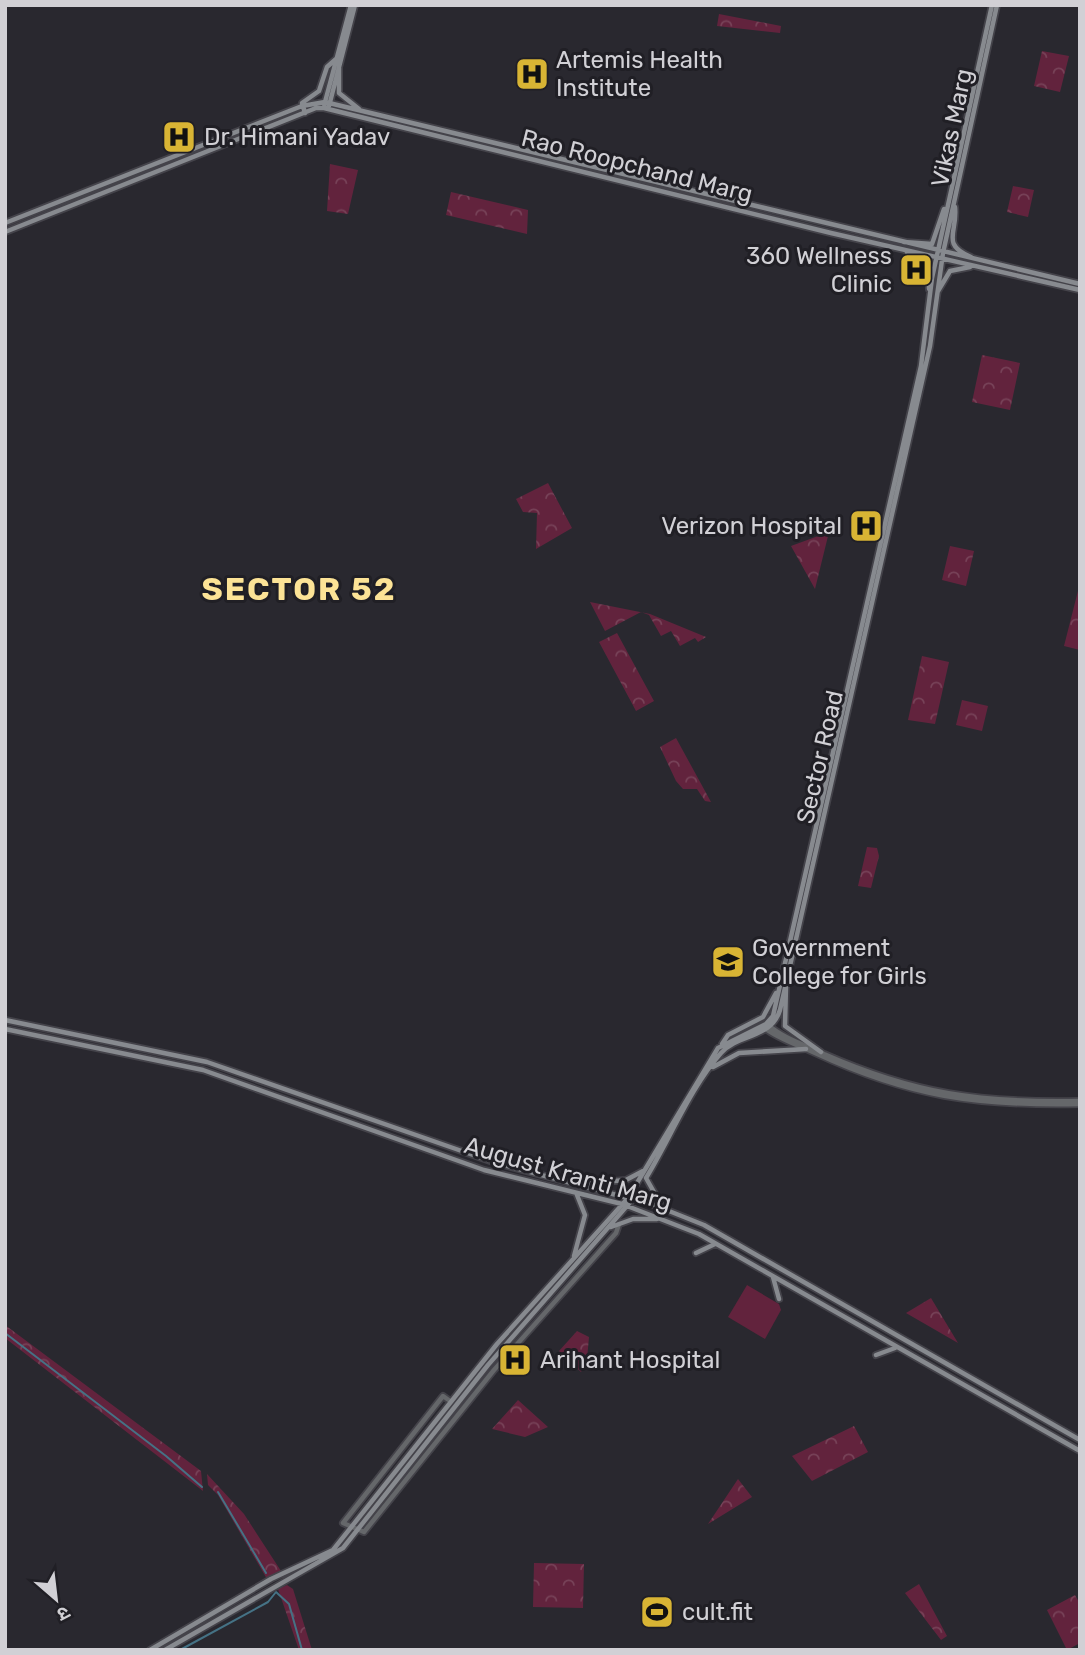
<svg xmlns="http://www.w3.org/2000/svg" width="1085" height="1655" font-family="Rubik,'Noto Sans Devanagari',sans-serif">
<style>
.park{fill:url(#park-crowns)}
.garden{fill:#62233d}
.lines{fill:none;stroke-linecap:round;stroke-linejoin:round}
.stream{stroke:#457285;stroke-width:2}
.tertiary-casing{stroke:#44434a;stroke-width:8}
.secondary-casing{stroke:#44434a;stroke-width:8}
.tertiary{stroke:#65676a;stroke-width:4.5}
.secondary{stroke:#878a8f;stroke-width:4.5}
.labels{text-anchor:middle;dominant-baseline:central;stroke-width:6;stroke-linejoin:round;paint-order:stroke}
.poi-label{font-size:24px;fill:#d1d0d5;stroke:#201f25;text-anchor:start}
.street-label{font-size:24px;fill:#d1d0d5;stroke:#201f25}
.district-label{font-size:32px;font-weight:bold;letter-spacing:2px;fill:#fce396;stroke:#201f25}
</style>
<defs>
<pattern id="park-crowns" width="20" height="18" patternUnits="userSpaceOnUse" patternTransform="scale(1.75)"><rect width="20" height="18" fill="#62233d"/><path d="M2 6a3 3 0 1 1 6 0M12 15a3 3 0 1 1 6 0" fill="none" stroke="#774258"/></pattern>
</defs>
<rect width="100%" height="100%" fill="#29282f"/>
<path class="park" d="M719 14 781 26 780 33 717 26Z
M1042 51 1069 56 1060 92 1034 86Z
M330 164 358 170 348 214 327 211Z
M1013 186 1034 190 1028 217 1007 212Z
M451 192 528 210 527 234 446 215Z
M982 355 1020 363 1010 410 972 402Z
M548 483 572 528 536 549 537 513 523 512 516 499Z
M829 532 815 589 791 546Z
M950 546 974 551 966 586 942 580Z
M1080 583V650L1064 646Z
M590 602 650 614 706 637 698 642 695 638 680 646 671 631 661 636 649 615 641 612 605 631Z
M617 633 654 701 636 711 599 642Z
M922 656 949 662 935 724 908 720Z
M962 700 988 706 982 731 956 725Z
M676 738 711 802 705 801 697 789H683L676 781 660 747Z
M867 847 877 848 879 856 871 888 858 886Z
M931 1298 958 1343 906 1313Z
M5 1325 201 1471 203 1491 5 1338Z
M577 1331 589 1337 587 1359 581 1372 559 1351Z
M518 1400 548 1427 525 1437 492 1429Z
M854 1426 868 1452 812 1481 792 1456Z
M207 1474 244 1514 281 1571 267 1579 218 1495 208 1485Z
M738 1479 752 1497 708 1524Z
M534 1563 584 1564 583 1608 533 1607Z
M919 1584 947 1636 941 1640 905 1593Z
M287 1585 293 1589 312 1650H299L278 1589Z
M1075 1595 1080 1604V1643L1067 1650 1047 1610Z"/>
<path class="garden" d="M747 1285 779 1304 781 1310 765 1339 728 1317Z"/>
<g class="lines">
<path class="stream" d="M5 1333 166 1456 202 1487
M218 1492 266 1573
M180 1650 268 1602 276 1592 289 1604 302 1650"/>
<defs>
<path id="tertiary" d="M767 1024C782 1038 805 1045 824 1054 915 1094 980 1103 1080 1101
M763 1027C778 1039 798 1045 815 1053 910 1097 976 1106 1080 1104
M450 1401 443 1396 343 1523 364 1532 494 1370 616 1233 619 1224"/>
<path id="secondary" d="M339 68V93L359 109
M325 102 324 108 831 233 1080 290
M325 102 351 5
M329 106 355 5
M305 113 302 103 319 91 327 67 336 59
M955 207C958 232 940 244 971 257
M5 223 302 106 325 102 1080 284
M5 232 316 108H324
M904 242 932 244 944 209
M907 252 928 264 929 289
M938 291 950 271 970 267
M786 986 785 1026 821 1052
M5 1020 207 1062 496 1163 654 1205 704 1225 1080 1440
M5 1029 203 1070 484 1170 622 1204 699 1234 1080 1451
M722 1044 728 1035 763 1017 776 993
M713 1067 739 1053 806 1049
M581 1184 626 1180 643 1171
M663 1208 646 1178C671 1137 690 1088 721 1053 739 1033 771 1039 780 1010L930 346 943 253 997 5
M611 1227 633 1219H657
M696 1253 715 1244
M574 1256 585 1215 577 1195
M773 1277 779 1299
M876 1355 895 1348
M150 1650 271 1579 333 1550 497 1344 628 1198 718 1048 766 1024 773 1016 921 366 932 278 992 5
M165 1650 343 1548 488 1365 633 1199"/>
</defs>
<use href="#tertiary" class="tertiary-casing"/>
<use href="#secondary" class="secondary-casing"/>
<use href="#tertiary" class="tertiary"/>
<use href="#secondary" class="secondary"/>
</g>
<defs>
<symbol id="hospital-square" viewBox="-11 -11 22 22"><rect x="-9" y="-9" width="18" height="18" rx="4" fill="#d8b434" stroke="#201f25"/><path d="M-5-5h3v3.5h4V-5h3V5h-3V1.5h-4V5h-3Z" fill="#111"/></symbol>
<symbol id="university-square" viewBox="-11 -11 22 22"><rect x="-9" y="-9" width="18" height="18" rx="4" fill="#d8b434" stroke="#201f25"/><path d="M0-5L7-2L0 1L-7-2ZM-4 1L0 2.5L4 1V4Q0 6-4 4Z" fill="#111"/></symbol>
<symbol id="stadium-square" viewBox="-11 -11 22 22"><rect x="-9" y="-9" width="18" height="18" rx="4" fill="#d8b434" stroke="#201f25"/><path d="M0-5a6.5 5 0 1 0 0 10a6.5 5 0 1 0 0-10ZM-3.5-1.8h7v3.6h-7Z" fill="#111"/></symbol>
</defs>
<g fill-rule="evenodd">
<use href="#hospital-square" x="513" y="55" width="38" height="38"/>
<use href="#hospital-square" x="160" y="118" width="38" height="38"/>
<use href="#hospital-square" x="897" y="251" width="38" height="38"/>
<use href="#hospital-square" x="847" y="507" width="38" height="38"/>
<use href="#university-square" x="709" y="943" width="38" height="38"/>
<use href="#hospital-square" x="496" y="1341" width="38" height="38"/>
<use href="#stadium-square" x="638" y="1593" width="38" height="38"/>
</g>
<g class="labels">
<g class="poi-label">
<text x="556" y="60">Artemis Health<tspan x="556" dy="28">Institute</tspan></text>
<text x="204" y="137">Dr. Himani Yadav</text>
<text x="892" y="256" text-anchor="end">360 Wellness<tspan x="892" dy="28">Clinic</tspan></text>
<text x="842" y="526" text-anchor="end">Verizon Hospital</text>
<text x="752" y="948">Government<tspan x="752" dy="28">College for Girls</tspan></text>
<text x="540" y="1360">Arihant Hospital</text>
<text x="682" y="1612">cult.fit</text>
</g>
<g class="street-label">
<text transform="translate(952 128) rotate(-78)">Vikas Marg</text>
<text transform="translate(637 166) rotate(14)">Rao Roopchand Marg</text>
<text transform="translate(820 757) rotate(-77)">Sector Road</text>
<text transform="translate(568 1174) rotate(16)">August Kranti Marg</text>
</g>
<g class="district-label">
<text x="299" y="589">SECTOR 52</text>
</g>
</g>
<rect width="1085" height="1655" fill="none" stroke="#d1d0d5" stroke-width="14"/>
<g transform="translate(56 1599) rotate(152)" stroke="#201f25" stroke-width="5" paint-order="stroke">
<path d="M0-5L12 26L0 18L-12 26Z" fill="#d1d0d5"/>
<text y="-10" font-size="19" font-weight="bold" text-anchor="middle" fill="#d1d0d5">उ</text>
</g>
</svg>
